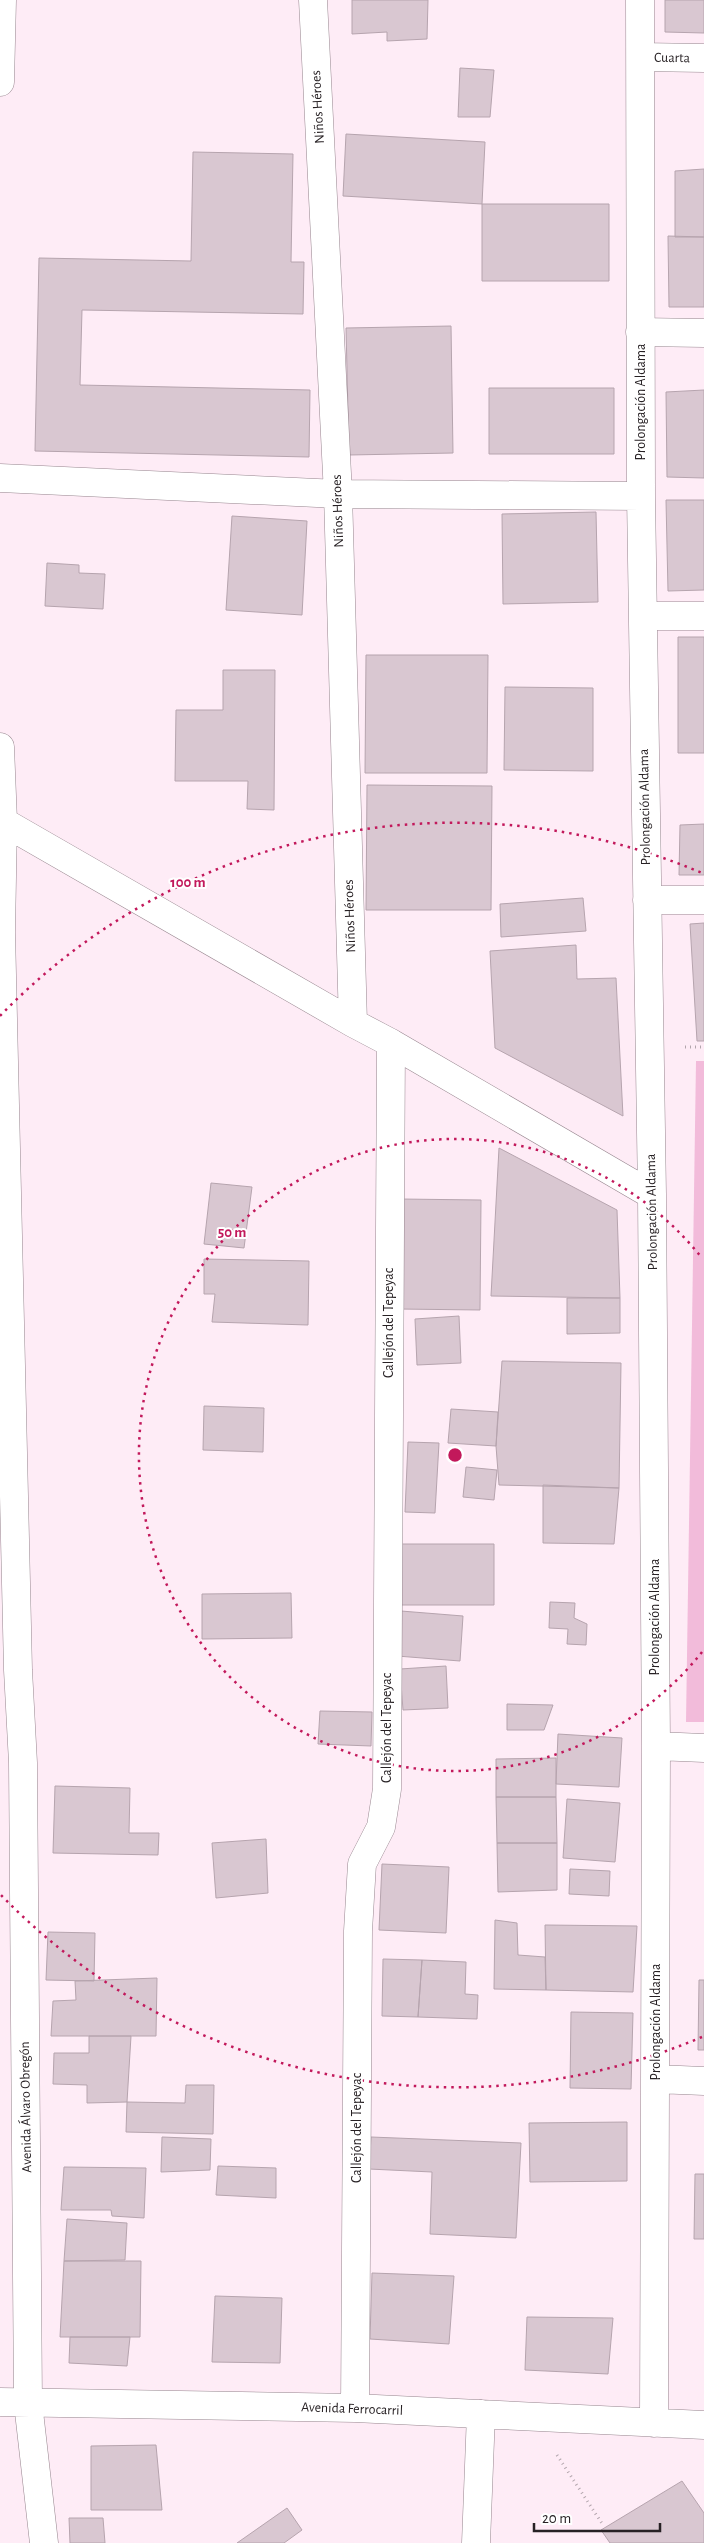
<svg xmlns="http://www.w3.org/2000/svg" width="704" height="2543" font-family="'Alegreya Sans',sans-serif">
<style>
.green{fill:#f2bbda}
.building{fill:#d9c7d1;stroke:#b6a4ae}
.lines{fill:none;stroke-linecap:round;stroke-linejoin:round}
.street-casing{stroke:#97868f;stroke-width:29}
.path{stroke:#b2a5ac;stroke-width:3;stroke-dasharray:1 4;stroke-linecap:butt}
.street{stroke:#fff;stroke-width:28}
.ring{fill:none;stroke:#c2185b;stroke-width:2.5;stroke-dasharray:2.5 5}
.labels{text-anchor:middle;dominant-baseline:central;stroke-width:4;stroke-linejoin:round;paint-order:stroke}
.street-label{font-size:14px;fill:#272124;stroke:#fff}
.centre{fill:#c2185b;stroke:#fff;stroke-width:2.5}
.ring-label{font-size:15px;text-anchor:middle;font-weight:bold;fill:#c2185b;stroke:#fff;stroke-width:4;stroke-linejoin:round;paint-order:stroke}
</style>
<rect width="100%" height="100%" fill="#feecf6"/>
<path class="green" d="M696 1061H704V1722H686Z"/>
<path class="building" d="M352 0H428L427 39 387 41V32L352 34Z
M665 0H704V33L665 32Z
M460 68 494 70 490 117H458Z
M346 134 485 142 482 204 343 196Z
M193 152 293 154 291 262H304L303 314 82 310 80 385 310 390 309 457 35 451 39 258 191 261Z
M704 169V237H675V171Z
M482 204H609V281H482Z
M668 236 704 237V307H669Z
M451 326 453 453 349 455 346 328Z
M489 388H614V454H489Z
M704 390V478L667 477 666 392Z
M666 500H704V590L668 591Z
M596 512 598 602 503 604 502 514Z
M232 516 307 521 302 615 226 610Z
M47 563 79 565V573L105 574 103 609 45 606Z
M678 637H704V753H678Z
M366 655H488L487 773H365Z
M223 670H275L274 810 247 809 248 781H175L176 710H223Z
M505 687 593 688V771L504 770Z
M367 785 492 786 491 910H366Z
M704 824V875H679L680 825Z
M583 898 586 931 501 937 500 904Z
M704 923V1041H697L690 924Z
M576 945 577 979 616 978 623 1116 495 1048 490 951Z
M499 1148 617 1210 620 1298 491 1296Z
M211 1183 252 1187 244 1248 204 1244Z
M400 1199 481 1200 480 1310 398 1309Z
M204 1259 309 1261 308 1325 212 1322 215 1294H204Z
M567 1298H620V1333L567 1334Z
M459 1316 461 1363 417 1365 415 1319Z
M502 1361 621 1363 619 1488 499 1485 496 1446Z
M204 1406 264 1408 263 1452 203 1450Z
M451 1409 498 1412 496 1446 448 1443Z
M408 1442 439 1443 435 1513 405 1512Z
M466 1467 497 1470 494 1500 463 1497Z
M543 1485 619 1488 614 1544 543 1543Z
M393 1544H494V1605H393Z
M291 1593 292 1638 202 1639V1594Z
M550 1602 575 1603 574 1618 587 1624 586 1645 567 1644 568 1629 549 1628Z
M401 1611 463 1616 460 1661 397 1656Z
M446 1666 448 1708 403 1710 400 1669Z
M507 1704 553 1705 544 1730H507Z
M320 1711 372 1712 371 1746 318 1744Z
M558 1734 622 1738 619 1787 556 1784Z
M556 1758V1797H496V1759Z
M55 1786 130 1788 129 1833H159L158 1855 53 1853Z
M496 1797H556L557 1843H497Z
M567 1799 620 1803 615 1862 563 1858Z
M266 1839 268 1893 216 1898 212 1843Z
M497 1843H557V1890L498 1892Z
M382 1864 449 1867 446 1933 379 1930Z
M570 1869 610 1871 609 1896 569 1894Z
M495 1920 517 1923 518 1955 545 1957 546 1990 494 1989Z
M545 1925 637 1926 633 1992 546 1990Z
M48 1932 95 1933 94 1981 46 1980Z
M383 1959 422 1960 418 2017 382 2016Z
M422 1960 466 1962 465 1994 478 1995 477 2019 418 2017Z
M157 1978 156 2036H51L53 2001 76 2000 75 1981Z
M699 1980H704V2050H698Z
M571 2012 633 2013 631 2089 570 2088Z
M89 2036H131L127 2102 87 2103V2085L53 2084 54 2053H89Z
M186 2085H214L213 2134 126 2132 127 2102 185 2103Z
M627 2122V2181L530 2182 529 2123Z
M162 2137 211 2139 210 2170 161 2172Z
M371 2137 521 2143 516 2238 430 2234 432 2172 369 2169Z
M218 2166 276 2168V2198L216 2195Z
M64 2167 146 2168 144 2218 112 2216 111 2210H61Z
M695 2174H704V2239H694Z
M67 2219 127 2223 125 2260 64 2261Z
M64 2261H141L140 2337H60Z
M372 2273 454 2276 449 2344 370 2339Z
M215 2296 282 2298 280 2363 212 2362Z
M527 2317 613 2318 608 2374 525 2370Z
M70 2337H130L127 2366 69 2363Z
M156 2445 162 2510H91V2446Z
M682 2481 704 2513V2543H610L601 2530Z
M287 2508 302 2530 284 2543H237Z
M69 2518H103L105 2543H70Z"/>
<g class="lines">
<defs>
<path id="street" d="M313 0 338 494 353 1023
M640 0 641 496 652 1195 656 1746 654 2423
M641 57 704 58
M0 82 2 0
M640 332 704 333
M0 478 338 494 641 496
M643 616H704
M0 747 3 821 1 932 18 1670 23 1763 28 2403 44 2543
M0 820 353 1023 391 1043 652 1195
M647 900H704
M656 1746 704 1748
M656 2079 704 2081
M0 2402 355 2408 704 2425
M355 2408 358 1931 362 1864 381 1827 387 1789 391 1043
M476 2543 481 2414"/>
</defs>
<use href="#street" class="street-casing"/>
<path class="path" d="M685 1047H704
M557 2455 603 2525"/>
<use href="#street" class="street"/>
</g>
<g class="ring">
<path d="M702 1652A316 316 0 1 1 702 1258"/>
<path d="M702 2037A632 632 0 0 1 0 1894M0 1016A632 632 0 0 1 702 873"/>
</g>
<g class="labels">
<g class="street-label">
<text transform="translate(672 58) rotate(1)">Cuarta</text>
<text transform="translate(318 107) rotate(-93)">Niños Héroes</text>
<text transform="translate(641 402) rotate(-90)">Prolongación Aldama</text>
<text transform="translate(338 511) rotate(-92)">Niños Héroes</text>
<text transform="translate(645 807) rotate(-91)">Prolongación Aldama</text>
<text transform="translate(350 916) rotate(-92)">Niños Héroes</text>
<text transform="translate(652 1212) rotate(-91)">Prolongación Aldama</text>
<text transform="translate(389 1323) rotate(-90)">Callejón del Tepeyac</text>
<text transform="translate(655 1617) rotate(-90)">Prolongación Aldama</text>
<text transform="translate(387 1728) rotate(-90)">Callejón del Tepeyac</text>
<text transform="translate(656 2022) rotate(-90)">Prolongación Aldama</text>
<text transform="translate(26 2107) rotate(-91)">Avenida Álvaro Obregón</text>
<text transform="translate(357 2128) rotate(-90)">Callejón del Tepeyac</text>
<text transform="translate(352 2409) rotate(2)">Avenida Ferrocarril</text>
</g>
</g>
<circle cx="455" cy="1455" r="8" class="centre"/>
<g class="ring-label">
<text x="188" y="887">100 m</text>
<text x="232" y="1237">50 m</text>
</g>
<path d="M534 2523v8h126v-8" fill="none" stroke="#272124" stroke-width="2.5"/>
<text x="542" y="2523" font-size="15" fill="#272124" stroke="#ffffff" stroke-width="4" paint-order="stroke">20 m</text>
</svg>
